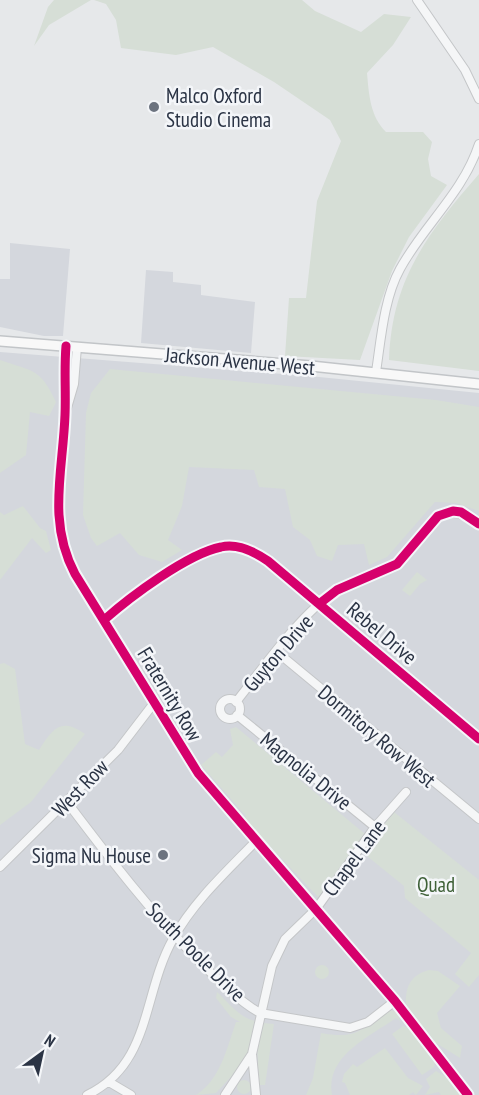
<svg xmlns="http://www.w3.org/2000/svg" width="479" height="1095" font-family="'PT Sans Narrow',sans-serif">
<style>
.built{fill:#d4d7dd}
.green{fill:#d6ded6}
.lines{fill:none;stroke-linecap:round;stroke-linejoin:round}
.minor-casing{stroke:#c4c6c8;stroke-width:10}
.major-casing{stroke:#c2c5c8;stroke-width:12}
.minor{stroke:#f5f6f7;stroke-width:8}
.major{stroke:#f8f8f8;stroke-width:9}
.cycleway-casing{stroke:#f4f6f9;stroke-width:13}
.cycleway{stroke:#d6006c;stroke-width:9}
.poi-dot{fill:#6c737f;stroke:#f4f6f9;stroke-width:2}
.labels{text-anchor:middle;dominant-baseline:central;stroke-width:5;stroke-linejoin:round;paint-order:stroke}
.poi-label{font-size:21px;fill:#2b3445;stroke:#f4f6f9;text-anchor:start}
.street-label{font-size:21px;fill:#2b3445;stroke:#f4f6f9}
.park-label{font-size:21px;fill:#3f6138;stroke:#f4f6f9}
</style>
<rect width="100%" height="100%" fill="#e6e8ea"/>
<path class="built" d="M10 243 70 249 63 336H44L0 327V279H10Z
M146 270 173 272V282L201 285V295L255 302 251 353 141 343Z
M0 352 309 376 479 393V1095H0Z"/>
<path class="green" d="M54 0H91L49 25 34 46 48 7Z
M94 0H302L315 11 361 32 384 14 411 17 393 45 367 73C369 95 370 116 386 132H423L432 142 428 159 431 176 447 185 409 237 392 271 360 360 285 356 289 298H306L317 201 341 141 330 120 274 82 213 47 176 55 121 48 116 20 106 4Z
M479 174V371L389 360C392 279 427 234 479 174Z
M0 360C34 372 40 368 56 402L49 416 30 412 26 455 0 473Z
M110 369 436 400 479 407V511L456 503 435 502 387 557 369 565 364 544 338 545 332 561 317 556 310 540 293 527 285 489 259 487 254 470 189 467 182 506 168 540 182 550 162 562 139 555 120 533 97 546 91 538 83 515 86 413 91 393Z
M23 506 40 528 46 531 51 550 46 553 32 538 0 580V512L4 515Z
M417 572 427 580 420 584 410 596 402 590Z
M4 663 15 669 25 744 39 750C53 728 61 717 85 734L31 802 0 825V664Z
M236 727 365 834 319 898 244 819 246 816 201 765 216 752 222 757 233 745 230 729Z
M394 812 479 880V975L469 987 455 974 471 953 405 898 404 886 362 852Z
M315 972a7 7 0 1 1 14 0a7 7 0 1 1-14 0Z
M429 970 438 971 460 986 437 1013 441 1028 462 1046 460 1058 436 1043 406 1005C405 988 410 975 429 970Z
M217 992C228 1002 242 1021 258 1021L252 1054 216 1093 196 1095C220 1080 227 1048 236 1022H240L231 1017 216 998Z
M390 1010 397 1012 400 1021 396 1018C369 1037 325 1056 332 1095H306L313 1078 321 1033C360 1040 360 1028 390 1010Z
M263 1023 274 1024 265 1085H259L257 1047Z
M403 1026 412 1029 435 1063 434 1067 422 1075 392 1034Z
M385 1048 408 1078 423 1086 416 1095 413 1092 409 1095H350L345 1083 342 1082 344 1074 353 1064 357 1067Z
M436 1071 447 1078 460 1095H441L439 1092 425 1095 430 1087 426 1079Z
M237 1087a7 7 0 1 1 14 0a7 7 0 1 1-14 0Z"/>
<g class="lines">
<defs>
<path id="minor" d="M417 0 465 70 479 99
M66 346C64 369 66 392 65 415 63 471 47 521 75 574L198 773 395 1001 468 1095
M376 372C381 339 384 298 400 269 424 225 463 193 479 144
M67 408 74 384 77 347
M104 620C130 597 187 554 221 547 237 543 255 552 268 561L479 739
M277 652 479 819
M220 709a10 10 0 1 1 20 0a10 10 0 1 1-20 0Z
M236 702C263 668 301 613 337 590 355 578 379 577 396 564 427 541 432 490 479 524
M237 715 375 827
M67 802C110 859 153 915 203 965 220 982 239 1001 260 1013L350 1028 368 1022 395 1001
M0 867 118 750 154 703
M252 1054 272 966 285 939 316 909 375 827 406 792
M109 1082 131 1095
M87 1095C152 1064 142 994 173 939 193 902 227 871 256 841
M225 1095 252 1054 256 1095"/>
<path id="major" d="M0 341 311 366 479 384"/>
</defs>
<use href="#minor" class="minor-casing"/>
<use href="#major" class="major-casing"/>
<use href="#minor" class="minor"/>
<use href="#major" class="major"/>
<defs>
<path id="cycleway" d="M66 346C64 369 66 392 65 415 63 471 47 521 75 574L198 773 395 1001 468 1095
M319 604 337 590 397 564 438 516 453 511 461 512 479 524
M104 620C130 597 187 554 221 547 237 543 255 552 268 561L479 739"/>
</defs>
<use href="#cycleway" class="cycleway-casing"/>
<use href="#cycleway" class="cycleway"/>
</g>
<g class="poi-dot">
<circle cx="154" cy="107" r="6"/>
<circle cx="163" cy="855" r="6"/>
</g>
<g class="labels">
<g class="poi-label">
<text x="166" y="95">Malco Oxford<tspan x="166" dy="24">Studio Cinema</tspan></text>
<text x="151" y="855" text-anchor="end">Sigma Nu House</text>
</g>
<g class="street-label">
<text transform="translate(240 361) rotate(5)">Jackson Avenue West</text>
<text transform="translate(382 633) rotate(40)">Rebel Drive</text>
<text transform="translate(278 653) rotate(-49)">Guyton Drive</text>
<text transform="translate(170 694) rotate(59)">Fraternity Row</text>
<text transform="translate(377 736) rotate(40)">Dormitory Row West</text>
<text transform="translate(306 771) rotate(39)">Magnolia Drive</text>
<text transform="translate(80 788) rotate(-46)">West Row</text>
<text transform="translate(354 858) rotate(-53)">Chapel Lane</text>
<text transform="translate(196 952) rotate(45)">South Poole Drive</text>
</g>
<g class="park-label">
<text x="436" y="884">Quad</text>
</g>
</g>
<g transform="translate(42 1053) rotate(33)" stroke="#f4f6f9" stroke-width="4.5" paint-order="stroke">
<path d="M0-4.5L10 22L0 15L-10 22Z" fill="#2b3445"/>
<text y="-9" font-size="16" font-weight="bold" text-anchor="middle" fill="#2b3445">N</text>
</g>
</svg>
